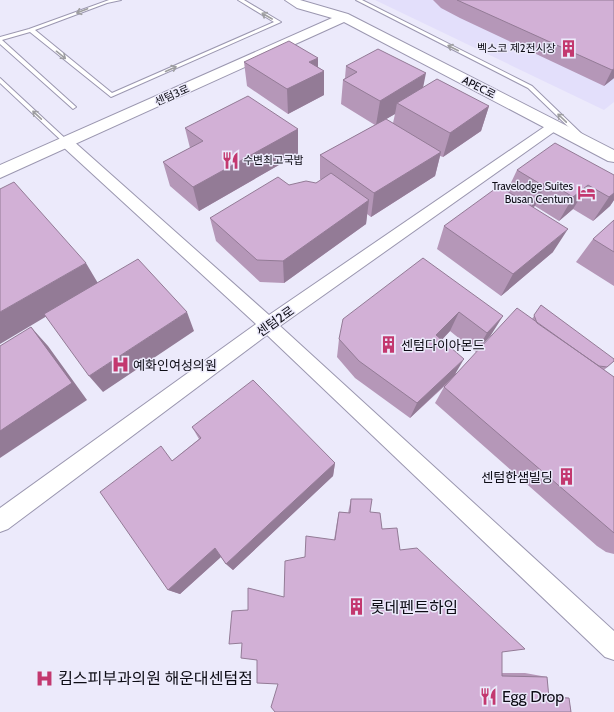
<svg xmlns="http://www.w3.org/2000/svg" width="614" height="712" font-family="Cabin,'Noto Sans KR',sans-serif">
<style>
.built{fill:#e3dffb}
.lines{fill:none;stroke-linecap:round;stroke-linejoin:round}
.service-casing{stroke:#9b97b0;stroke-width:2}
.minor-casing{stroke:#9b97b0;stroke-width:2}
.secondary-casing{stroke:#9b97b0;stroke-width:2}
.service{fill:#fff;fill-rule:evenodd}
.minor{fill:#fff;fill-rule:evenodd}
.secondary{fill:#fff;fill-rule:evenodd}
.wall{fill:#b597b8;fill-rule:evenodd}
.shaded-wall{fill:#937b96}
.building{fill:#d2b0d6;stroke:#937b96}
.oneway{stroke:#9e9ea1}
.labels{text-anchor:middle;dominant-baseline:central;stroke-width:3;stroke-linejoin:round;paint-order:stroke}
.far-poi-label{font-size:11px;fill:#0d0c15;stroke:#eceafb;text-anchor:end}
.far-street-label{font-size:11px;fill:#0d0c15;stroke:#eceafb}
.street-label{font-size:13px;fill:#0d0c15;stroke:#eceafb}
.poi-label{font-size:13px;fill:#0d0c15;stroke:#eceafb;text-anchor:start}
.near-poi-label{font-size:16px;fill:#0d0c15;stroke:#eceafb;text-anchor:start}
</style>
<rect width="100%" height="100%" fill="#eceafb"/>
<path class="built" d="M375 0H614V102L604 110Z"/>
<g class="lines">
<defs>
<path id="service" d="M109 0H121L107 3 35 30 112 93 274 22 238 0H244L281 22 111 97 30 32 2 40 75 106 76 107 73 109 0 44V37L29 29Z
M356 0H362L532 86 586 138 583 140 581 139 528 88Z
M0 78 68 141V143H64L0 83Z"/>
<path id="minor" d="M554 122 558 123 560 126 558 129 280 326 614 631V660L605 657 267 335 8 529 0 532V508L256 324 61 145 59 142 61 139H71L269 315 550 123Z"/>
<path id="secondary" d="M285 0H300L348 14 614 150V162L608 161 344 22 0 178V165L332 18 297 8Z"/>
</defs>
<use href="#service" class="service-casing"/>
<use href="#minor" class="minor-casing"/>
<use href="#secondary" class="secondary-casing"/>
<use href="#service" class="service"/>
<use href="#minor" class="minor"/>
<use href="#secondary" class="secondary"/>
</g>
<path class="wall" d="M433 0H614V78L604 86 460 18 441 8Z
M244 62 318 67 324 71V95L288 114 247 86Z
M346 66 423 87 489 106 481 131 443 157 440 156 435 176 371 217 367 214 366 224 284 283 260 282 216 241 210 218 289 185 316 183 321 180 320 179V155L375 125 341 104 343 80 345 78ZM395 114 393 123 386 119Z
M185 128 298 129V154L199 211 170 186 163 162 190 148Z
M517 170 614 175V200L610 206 593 221 573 209 559 221 535 206 533 207 553 252 501 296 437 249 444 226 507 191Z
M614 220V286L576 262 593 239Z
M423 258 491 335 476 352 450 331 442 340 456 374 532 319 541 305 614 361 604 370 614 377V554L606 552 597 546 435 403 444 387 449 382 410 418 355 378 337 357 339 339Z
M192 427 335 463 333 476 233 570 226 564 221 557 180 594 168 590 172 461 199 439Z
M351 499 370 512 382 529 400 550 502 652V673H525L547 677 548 693 569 698 571 712 278 684 257 660 248 610 284 597 305 557 334 540 337 522 339 512 348 513Z"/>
<path class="shaded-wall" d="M318 58V74L324 71V95L288 114 287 89 309 62Z
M614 69V78L604 86 612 70Z
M426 73 421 98 397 103 395 114 376 125 380 101Z
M489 106 481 131 443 157 450 133Z
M298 129V154L199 211 193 187Z
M441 152 435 176 371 217 374 193Z
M547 181 535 206 530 209 542 185Z
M588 185 573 209 559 221 573 197Z
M614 193V200L610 206 593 221 609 197Z
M369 200 366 224 284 283 283 261Z
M568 229 553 252 501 296 513 274Z
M86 263 99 285 0 344V312Z
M187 312 194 331 103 392 89 376Z
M459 312 450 331 428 354 436 335Z
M503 316 491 335 476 352 487 333Z
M31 327 48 346 87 400 0 458V431Z
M464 359 454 376 410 418 417 403Z
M335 463 333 476 233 570 226 564Z
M215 548 222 556 180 594 168 590Z"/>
<path class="building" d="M457 0H614V69L612 70Z
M289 41 318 58 309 62 324 71 287 89 244 62Z
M378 49 426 73 380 101 343 80 357 72 346 66Z
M437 79 489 106 450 133 397 103Z
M248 96 298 129 193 187 163 162 203 141 185 128Z
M386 119 441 152 374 193 320 155Z
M555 143 614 175V193L609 197 588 185 573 197 547 181 542 185 517 170Z
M331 173 369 200 283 261 257 260 210 218 278 177 289 185 306 181 316 183Z
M14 182 86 263 0 312V189Z
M499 186 568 229 513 274 444 226Z
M614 220V252L593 239Z
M423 258 503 316 487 333 459 312 436 335 464 359 417 403 359 361 339 339 343 319Z
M138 259 187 312 89 376 44 314Z
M541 305 614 359V361L607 367 599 366 537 323 534 315Z
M517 308 614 377V533L444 387Z
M31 327 72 383 0 431V346Z
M253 380 335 463 226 564 215 548 168 590 100 492 161 446 172 461 201 438 192 427Z
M351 499H372L370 512 380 513 382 529 397 528 400 550 417 548 525 649 502 652V676L547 677 549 698H569L571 712H275L271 707 278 684 257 683V660L241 658 242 643 229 644 232 611 248 610V588L284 597 285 561 305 557 306 536 335 540 339 512 350 513Z"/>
<defs><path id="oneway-shaft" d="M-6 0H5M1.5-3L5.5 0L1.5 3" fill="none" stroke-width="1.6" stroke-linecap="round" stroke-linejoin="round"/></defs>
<g class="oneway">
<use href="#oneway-shaft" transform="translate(82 11) rotate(159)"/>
<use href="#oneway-shaft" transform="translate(267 16) rotate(-150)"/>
<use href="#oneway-shaft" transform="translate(453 48) rotate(-153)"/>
<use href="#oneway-shaft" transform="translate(61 55) rotate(39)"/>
<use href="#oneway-shaft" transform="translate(171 69) rotate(-24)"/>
<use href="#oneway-shaft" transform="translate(37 115) rotate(-137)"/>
<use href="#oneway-shaft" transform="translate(562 118) rotate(-136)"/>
</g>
<defs>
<symbol id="building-bare" viewBox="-9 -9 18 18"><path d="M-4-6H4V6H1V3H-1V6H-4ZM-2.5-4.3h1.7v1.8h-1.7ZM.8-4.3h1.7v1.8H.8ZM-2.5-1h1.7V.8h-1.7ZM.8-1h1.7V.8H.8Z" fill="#c3386f" stroke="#eceafb" stroke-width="2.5" paint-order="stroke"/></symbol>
<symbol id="restaurant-bare" viewBox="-9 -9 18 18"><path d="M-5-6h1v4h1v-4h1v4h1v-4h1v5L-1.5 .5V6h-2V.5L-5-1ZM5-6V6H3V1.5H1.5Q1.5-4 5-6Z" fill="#c3386f" stroke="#eceafb" stroke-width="2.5" paint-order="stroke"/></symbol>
<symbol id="hotel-bare" viewBox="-9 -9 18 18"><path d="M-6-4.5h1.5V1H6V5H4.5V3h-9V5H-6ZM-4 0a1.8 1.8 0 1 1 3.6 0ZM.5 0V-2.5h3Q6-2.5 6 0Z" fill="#c3386f" stroke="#eceafb" stroke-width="2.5" paint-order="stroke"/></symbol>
<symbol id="hospital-bare" viewBox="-9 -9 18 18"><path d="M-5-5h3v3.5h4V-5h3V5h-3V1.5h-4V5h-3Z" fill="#c3386f" stroke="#eceafb" stroke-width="2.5" paint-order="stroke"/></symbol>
</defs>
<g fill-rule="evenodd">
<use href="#building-bare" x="556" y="36" width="25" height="25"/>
<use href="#restaurant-bare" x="218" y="148" width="25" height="25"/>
<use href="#hotel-bare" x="574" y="180" width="25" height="25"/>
<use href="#building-bare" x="376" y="332" width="25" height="25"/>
<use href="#hospital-bare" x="108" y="352" width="25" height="25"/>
<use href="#building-bare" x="554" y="464" width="25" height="25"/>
<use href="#building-bare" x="344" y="594" width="25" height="25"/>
<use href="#hospital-bare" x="32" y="666" width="25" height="25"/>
<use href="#restaurant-bare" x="476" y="684" width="25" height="25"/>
</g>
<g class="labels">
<g class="far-poi-label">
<text x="556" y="48">벡스코 제2전시장</text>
<text x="243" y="160" text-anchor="start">수변최고국밥</text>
<text x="573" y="186">Travelodge Suites<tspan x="573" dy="13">Busan Centum</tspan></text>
</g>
<g class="far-street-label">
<text transform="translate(479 87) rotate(27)">APEC로</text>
<text transform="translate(172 95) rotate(-24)">센텀3로</text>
</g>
<g class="street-label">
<text transform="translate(275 321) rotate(-35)">센텀2로</text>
</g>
<g class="poi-label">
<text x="401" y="345">센텀다이아몬드</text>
<text x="133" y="365">예화인여성의원</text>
<text x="553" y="477" text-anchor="end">센텀한샘빌딩</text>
</g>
<g class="near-poi-label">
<text x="370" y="607">롯데펜트하임</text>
<text x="58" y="678">킴스피부과의원 해운대센텀점</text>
<text x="502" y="696">Egg Drop</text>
</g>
</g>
</svg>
